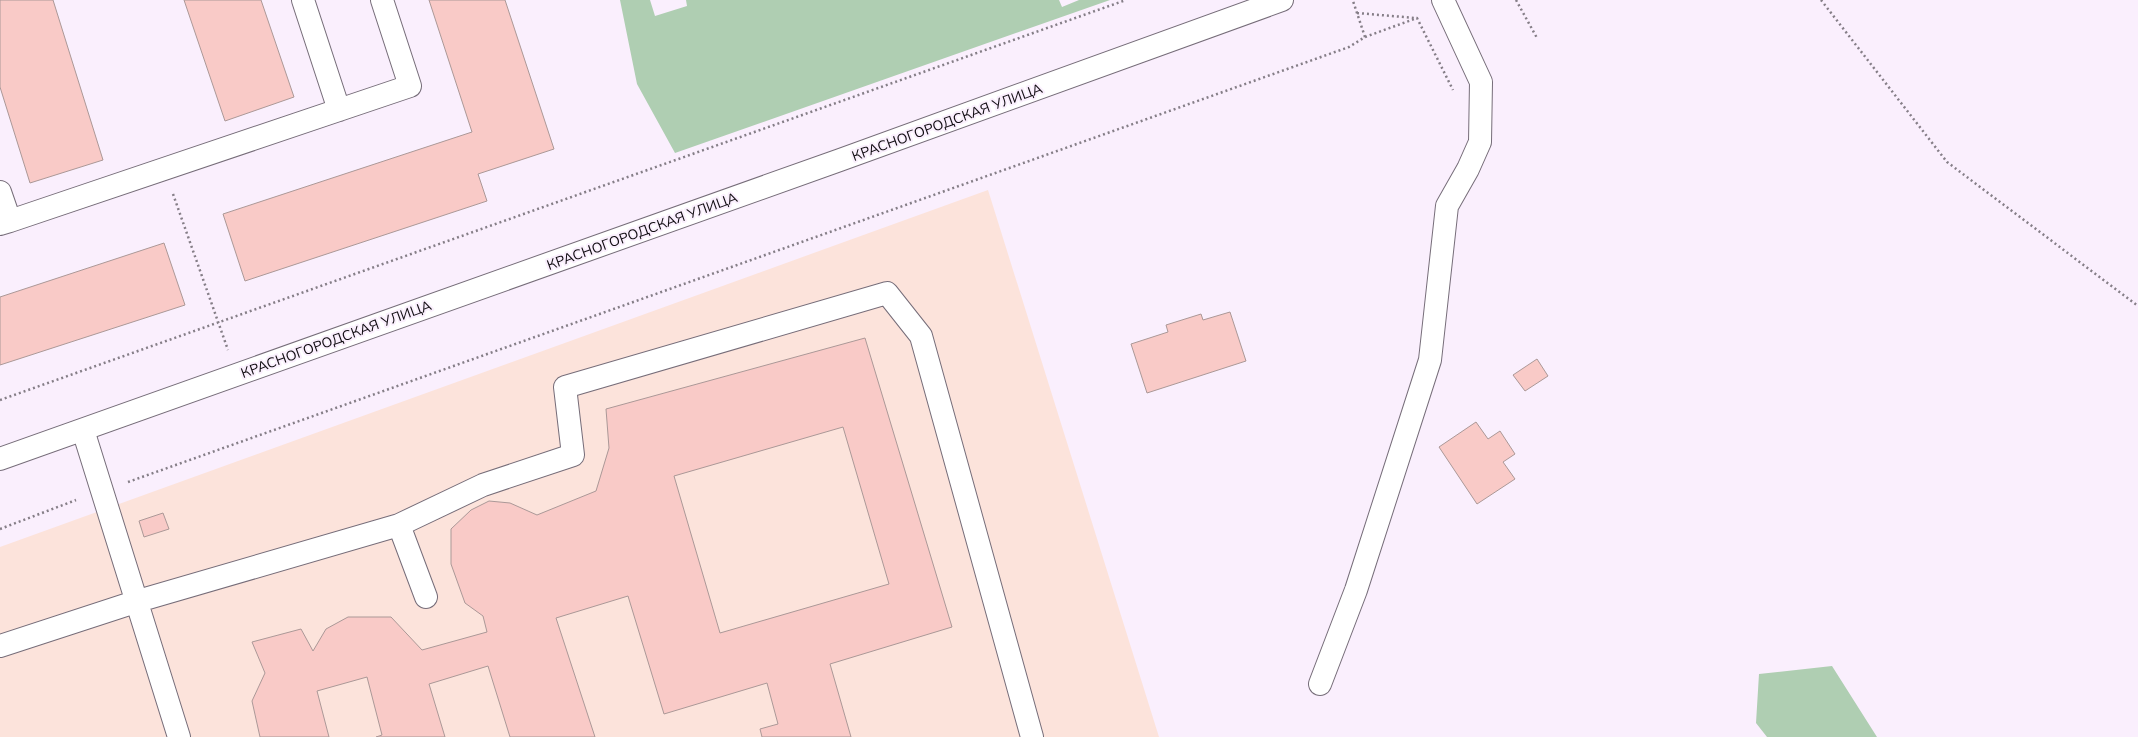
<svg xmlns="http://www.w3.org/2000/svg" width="2138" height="737" font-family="Mulish,sans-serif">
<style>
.medical{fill:#fce3db}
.green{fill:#afceb2}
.building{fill:#f9cac7;stroke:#ab9897;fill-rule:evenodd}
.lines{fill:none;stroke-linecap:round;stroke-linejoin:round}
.minor-casing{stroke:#766d79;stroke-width:24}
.path{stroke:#857e87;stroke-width:2.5;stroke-dasharray:2 3;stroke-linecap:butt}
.minor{stroke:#fff;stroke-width:22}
.labels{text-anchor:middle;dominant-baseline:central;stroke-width:4;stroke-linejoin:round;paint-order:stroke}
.street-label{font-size:14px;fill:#0f0b10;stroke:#faeffd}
</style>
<rect width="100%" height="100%" fill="#faeffd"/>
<path class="medical" d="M988 190 1159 737H0V547Z"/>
<path class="green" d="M620 0H650L655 16 687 6 686 0H1059L1062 7 1079 0H1110L675 153 637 84Z
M1832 666 1877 737H1767L1756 723 1759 674Z"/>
<path class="building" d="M0 0H53L103 160 30 183 0 87Z
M184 0H261L294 97 225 121Z
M429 0H505L554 149 478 174 487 201 245 281 223 214 472 132Z
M164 243 185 305 0 365V297Z
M1230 312 1246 361 1147 393 1131 344 1168 332 1166 325 1201 314 1203 320Z
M865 338 952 627 830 664 851 737H762L760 729 778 724 767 683 664 714 628 596 556 618 595 737H510L488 666 429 684 445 737H376L382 735 367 677 317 691 329 737H260L252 701 265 673 252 642 301 629 313 651 326 629 348 617H391L422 650 487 632 483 616 465 603 451 564V529L471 510 489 501 510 503 537 515 596 491 609 448 606 409ZM843 427 889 584 720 633 674 476Z
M1537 359 1548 376 1525 391 1513 375Z
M1476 422 1488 439 1500 431 1515 454 1503 462 1515 479 1477 504 1439 447Z
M163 513 169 529 144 537 139 521Z"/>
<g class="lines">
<defs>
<path id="minor" d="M303 0 339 110
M0 192 10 221 0 224
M10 221 410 86 382 0
M83 430 179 737
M0 459 840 160 1282 0
M399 525 426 597
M0 646 138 601 399 525 483 485 573 455 565 387 887 293 921 336 1032 737
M1320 684 1356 590 1430 360 1447 206 1468 169 1480 142 1481 82 1443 0"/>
</defs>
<use href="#minor" class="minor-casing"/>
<path class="path" d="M1516 0 1537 38
M1821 0 1947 162 2138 306
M1357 13 1415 18
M1365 37 1417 18 1453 90
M173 194 228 350
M0 400 1126 0
M128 482 1349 47 1365 37 1353 1
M0 529 76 500"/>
<use href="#minor" class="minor"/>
</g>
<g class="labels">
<g class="street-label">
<text transform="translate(947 122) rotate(-20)">КРАСНОГОРОДСКАЯ УЛИЦА</text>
<text transform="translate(642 231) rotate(-20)">КРАСНОГОРОДСКАЯ УЛИЦА</text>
<text transform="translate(336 339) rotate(-20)">КРАСНОГОРОДСКАЯ УЛИЦА</text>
</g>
</g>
</svg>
